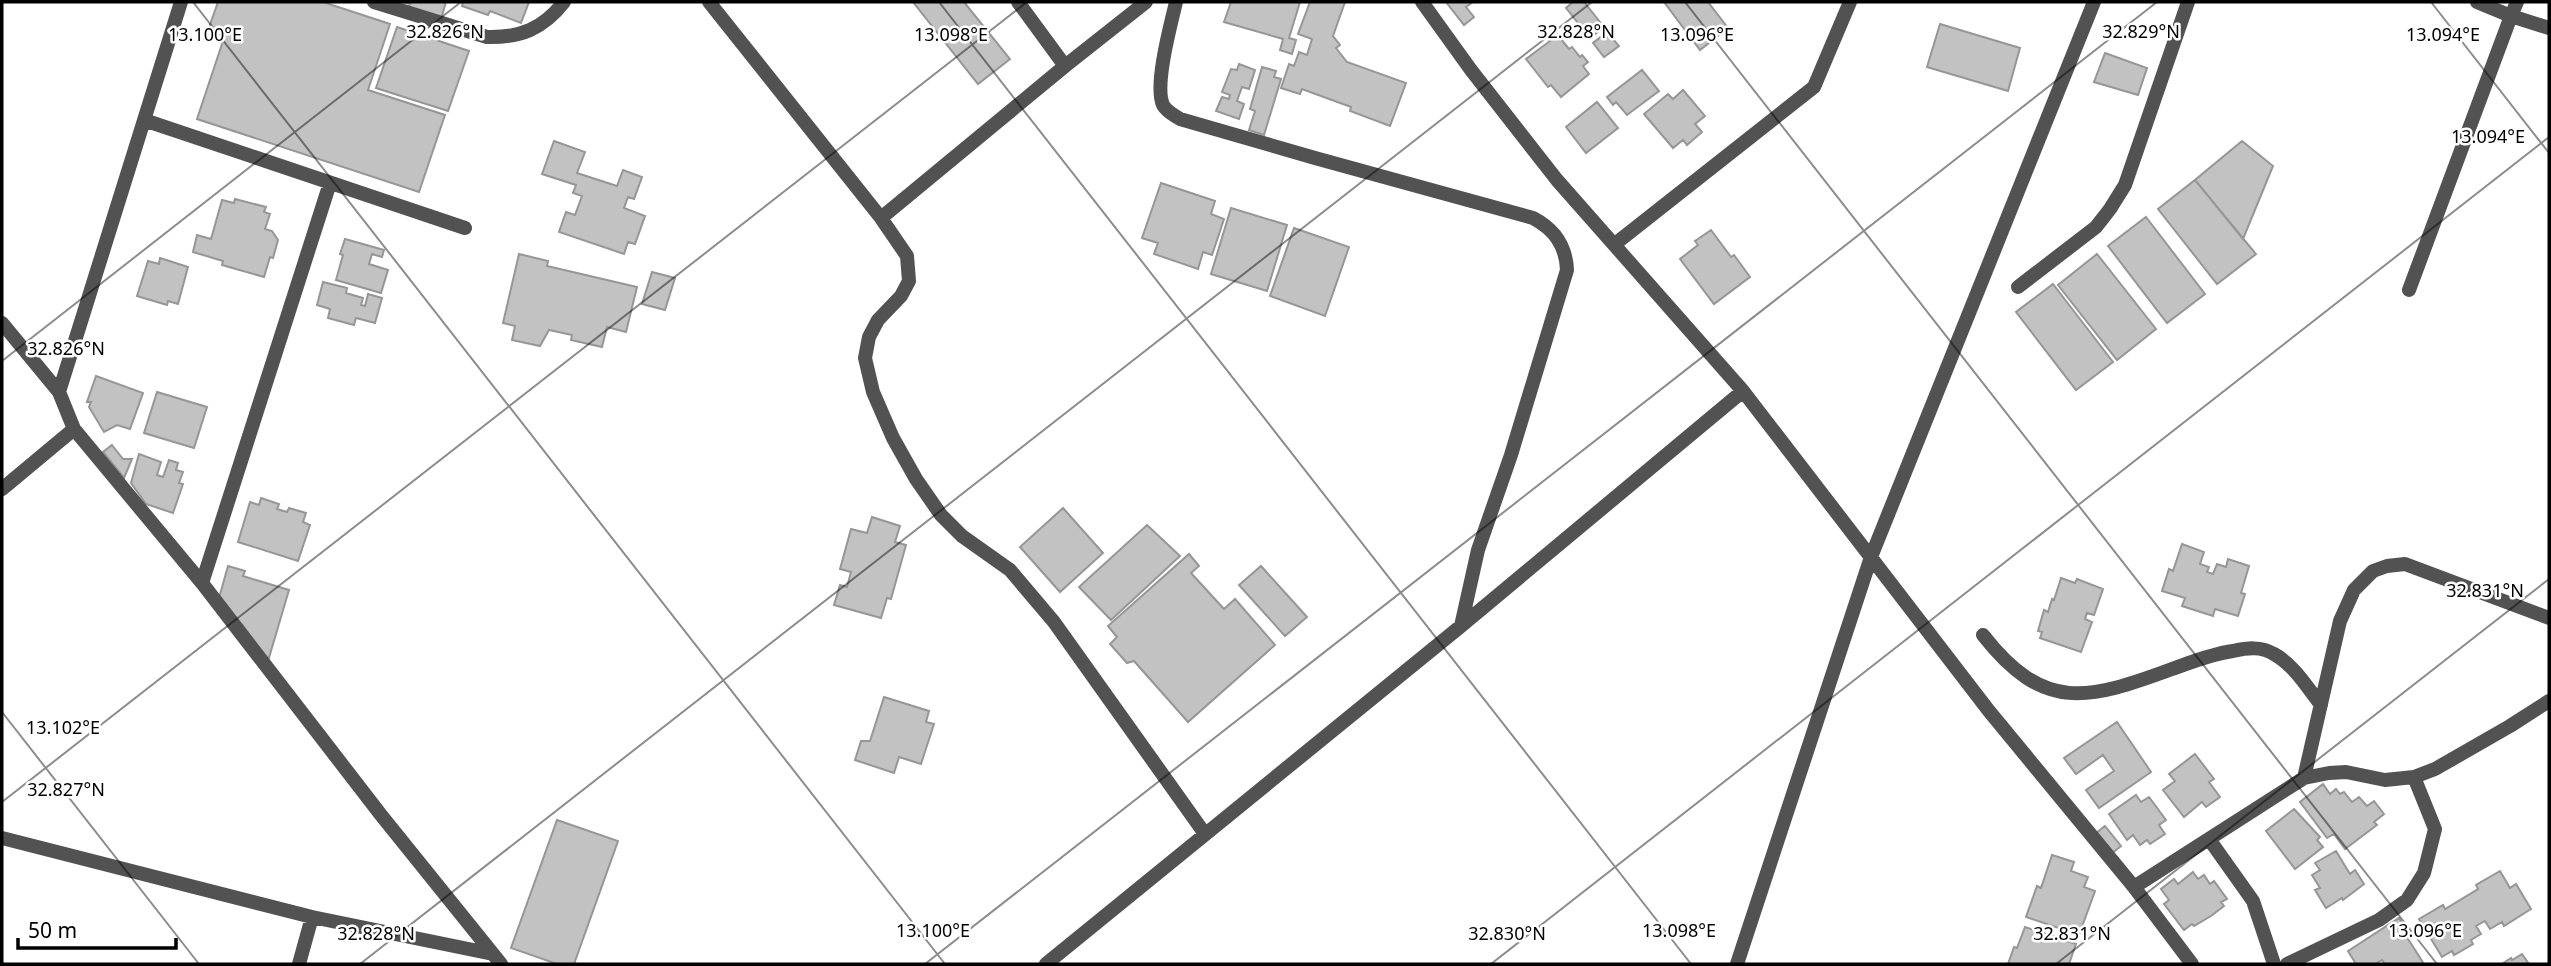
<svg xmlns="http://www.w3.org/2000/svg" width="2551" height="966" font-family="'Noto Sans',sans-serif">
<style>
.building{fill:#c2c2c2;stroke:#969696;stroke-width:2}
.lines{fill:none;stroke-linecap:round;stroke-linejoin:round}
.minor{stroke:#525252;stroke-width:14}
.ticks{fill:none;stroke:#000;stroke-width:2;stroke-opacity:0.45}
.ticks-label{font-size:18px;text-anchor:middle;fill:#000;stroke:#fff;stroke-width:5;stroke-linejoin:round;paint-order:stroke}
</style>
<rect width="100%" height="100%" fill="#fff"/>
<path class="building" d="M218 2H323L390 24 368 90 445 115 419 192 197 119 223 41 206 36Z
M401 2H446L441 19 407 9 410 4Z
M463 2H529L521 23 490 11 488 15 462 6Z
M913 2H964L1010 59 978 84Z
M1231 2H1300L1289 38 1296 40 1292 54 1280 50 1283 39 1224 22Z
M1310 2H1345L1333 36 1340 45 1336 48 1347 62 1406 83 1390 126 1350 111 1351 107 1302 89 1300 94 1281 88 1289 64 1294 66 1299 52 1307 55 1312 39 1298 34Z
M1446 2H1473L1466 7 1474 17 1464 25Z
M1573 2H1584L1604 27 1590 38 1566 8Z
M1664 2H1708L1728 28 1700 50Z
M1940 24 2020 48 2008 91 1927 67Z
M397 27 469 51 448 111 376 88Z
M1607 32 1619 46 1604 57 1593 43Z
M1556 33 1569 49 1572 47 1580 57 1582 55 1588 62 1583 66 1589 74 1561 97 1551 85 1548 87 1526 59 1550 41 1548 39Z
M2105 53 2147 68 2138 95 2094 82Z
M1239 64 1255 70 1249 89 1242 87 1237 101 1244 104 1239 119 1216 111 1222 97 1229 99 1230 95 1222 92 1231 69 1237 70Z
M1262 67 1276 71 1274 77 1281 79 1264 135 1249 130 1255 111 1250 109Z
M1642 70 1659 91 1627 115 1616 102 1613 105 1607 97Z
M1683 90 1705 116 1695 124 1702 132 1687 145 1683 140 1673 148 1644 114 1668 94 1673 99Z
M1597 102 1618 128 1586 153 1566 127Z
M554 141 585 152 577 173 617 186 623 170 642 177 634 199 628 197 624 208 645 216 635 244 628 242 624 254 559 232 566 212 575 215 582 196 573 193 576 185 542 174Z
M2242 141 2273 166 2243 239 2195 180Z
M2195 180 2256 254 2217 284 2158 209Z
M1161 183 1215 201 1211 214 1224 219 1212 255 1203 252 1198 269 1154 254 1158 243 1142 238Z
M235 199 266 207 264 212 270 214 265 229 272 231 278 240 273 258 270 257 264 277 222 265 223 261 193 252 197 235 211 239 222 200 234 203Z
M1231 208 1287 225 1267 291 1211 274Z
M2146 217 2205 294 2167 323 2108 246Z
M1294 228 1349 247 1325 316 1270 296Z
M1711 230 1731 257 1734 255 1750 277 1714 304 1680 259 1698 245 1695 241Z
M345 239 384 250 382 257 372 254 369 264 388 270 381 293 336 280 343 255 340 254Z
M519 254 548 261 547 266 637 287 626 332 607 327 602 347 571 340 572 335 549 330 540 346 512 340 515 326 503 323Z
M2097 254 2156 329 2117 360 2058 285Z
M160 258 188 267 178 304 168 301 167 305 137 296 148 261 159 264Z
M652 272 675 278 665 310 642 304Z
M323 282 347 288 346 293 363 298 361 305 365 306 368 294 382 298 375 323 356 318 354 325 328 318 330 309 317 305Z
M2053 284 2113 362 2076 390 2016 312Z
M96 376 143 393 130 429 117 425 104 432 89 407 91 402H87Z
M157 392 207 407 194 448 144 433Z
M112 445 123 459H132L124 478 103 452Z
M139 454 161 462 157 475 163 477 169 460 178 463 176 470 183 472 179 483 183 484 173 513 146 504 131 483Z
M261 498 279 504 277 509 287 512 289 508 306 513 303 522 310 525 298 561 238 542 250 502 259 505Z
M1063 508 1103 553 1060 592 1020 547Z
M872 517 900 526 895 542 906 545 891 599 887 598 881 618 834 605 840 585 847 587 851 572 840 569 851 529 867 533Z
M1147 525 1180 556 1111 620 1079 587Z
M2182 544 2204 552 2200 564 2209 567 2207 572 2213 574 2217 564 2226 567 2228 559 2249 566 2241 593 2245 594 2238 616 2215 609 2213 616 2182 606 2185 598 2162 591 2169 569 2173 571Z
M1189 554 1199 566 1191 573 1224 609 1235 599 1275 645 1188 722 1134 661 1127 663 1110 644 1117 637 1108 626Z
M228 566 245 571 243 576 289 590 268 661 219 598Z
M1261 566 1307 617 1285 636 1239 585Z
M2061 578 2075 583 2077 579 2103 589 2094 615 2087 613 2085 619 2092 622 2081 652 2040 638 2042 632 2038 631 2044 610 2048 612 2052 599 2054 600Z
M884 697 929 711 926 722 934 724 921 764 899 757 894 773 855 760 861 741H870Z
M2117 722 2151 772 2099 808 2086 790 2114 771 2103 755 2076 774 2064 758Z
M2195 754 2214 779 2209 782 2220 797 2206 807 2202 802 2184 817 2163 790 2175 781 2169 774Z
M2323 784 2330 794 2336 789 2340 794 2344 792 2352 802 2359 797 2367 806 2374 801 2384 814 2374 822 2377 825 2345 849 2334 834 2327 838 2300 802Z
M2136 795 2141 802 2149 797 2166 820 2159 825 2165 834 2150 844 2147 840 2140 845 2133 835 2127 840 2109 814Z
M2294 809 2320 837 2317 840 2323 847 2295 869 2266 831Z
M557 820 618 841 574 964H557L511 948Z
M2105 826 2121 846 2111 854 2095 834Z
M2336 851 2350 874 2355 870 2364 884 2343 900 2342 898 2326 908 2315 890 2320 888 2312 875 2320 870 2315 863Z
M2052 855 2074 862 2071 871 2088 877 2084 887 2095 891 2079 935 2026 917 2037 886 2041 888Z
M2500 871 2510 888 2516 884 2531 909 2504 926 2502 922 2490 929 2485 921 2476 926 2481 934 2471 940 2473 944 2454 955 2452 951 2442 957 2419 919 2443 905 2445 909 2478 889 2476 885Z
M2193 872 2198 879 2204 875 2210 884 2214 881 2227 899 2221 902 2224 906 2211 916 2194 926 2192 924 2184 930 2164 904 2169 900 2161 889 2174 879 2178 884Z
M2399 918 2406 929 2403 931 2424 964H2385L2382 960 2375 964H2356L2348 951Z
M2025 927 2076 944 2069 964H2008L2014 947 2017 948Z
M2522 954 2529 964H2502L2511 958 2512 960Z"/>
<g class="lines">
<path class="minor" d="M374 2 487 37C520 38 543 29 564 2
M709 2 881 218 907 256 909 281 901 296 878 320 869 337 865 358 873 392 893 438 916 479 941 515 962 536 1010 570 1054 622 1205 834
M1176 2C1171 24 1154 85 1163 105 1167 112 1174 115 1180 119L1315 158 1533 218C1554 229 1566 245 1567 270L1511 455 1478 550 1461 626
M1422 2 1471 70 1557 180 1743 391 1989 711 2134 887 2192 964
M2477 2 2511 16 2517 2
M1065 66 1146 2
M144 120 465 228
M881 218 1065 66 1018 2
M1615 244 1814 87 1850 2
M2018 287 2096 227 2110 209 2125 185 2188 2
M2409 290 2511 16 2549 28
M2 323 59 392 74 429 202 583 381 815 501 964
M59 392 181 2
M2 489 74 429
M202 583 330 183
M1983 635C2044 713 2088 700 2172 669 2192 662 2211 654 2233 651 2247 648 2261 646 2274 654 2294 665 2307 687 2321 705
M2304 778 2340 621 2354 590 2373 571 2387 566 2405 564 2549 618
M2 838 312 917 493 954
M2209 839 2253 901 2274 964
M2134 887 2304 778 2329 773 2346 772 2385 780 2414 777 2435 769 2510 726 2549 701
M299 964 312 917
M1046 964 1461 626 1743 391
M1737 964 1871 557 2094 2
M2287 964 2379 920 2407 900 2424 873 2435 829 2414 777"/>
</g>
<path class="ticks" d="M193 2 945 964M939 2 1691 964M1685 2 2437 964M2431 2 2549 153M2 361 461 2M2 712 199 964M2 802 1027 2M360 964 1592 2M925 964 2157 2M1491 964 2549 137M2056 964 2549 579"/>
<g class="ticks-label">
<text x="445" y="38">32.826°N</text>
<text x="1576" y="38">32.828°N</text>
<text x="2141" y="38">32.829°N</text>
<text x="2443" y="41">13.094°E</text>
<text x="205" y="41">13.100°E</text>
<text x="1697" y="41">13.096°E</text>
<text x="951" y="41">13.098°E</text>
<text x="2488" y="143">13.094°E</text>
<text x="66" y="355">32.826°N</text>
<text x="2485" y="597">32.831°N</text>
<text x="63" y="734">13.102°E</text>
<text x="66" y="796">32.827°N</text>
<text x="933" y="937">13.100°E</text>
<text x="1679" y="937">13.098°E</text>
<text x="2425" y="937">13.096°E</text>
<text x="376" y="940">32.828°N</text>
<text x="1507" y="940">32.830°N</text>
<text x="2072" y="940">32.831°N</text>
</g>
<rect width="2551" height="966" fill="none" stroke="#000000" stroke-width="7"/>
<path d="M18 938v10h158v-10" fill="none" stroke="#000000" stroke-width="3.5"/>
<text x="28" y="938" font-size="21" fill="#000000" stroke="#ffffff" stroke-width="5" paint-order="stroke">50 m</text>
</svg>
